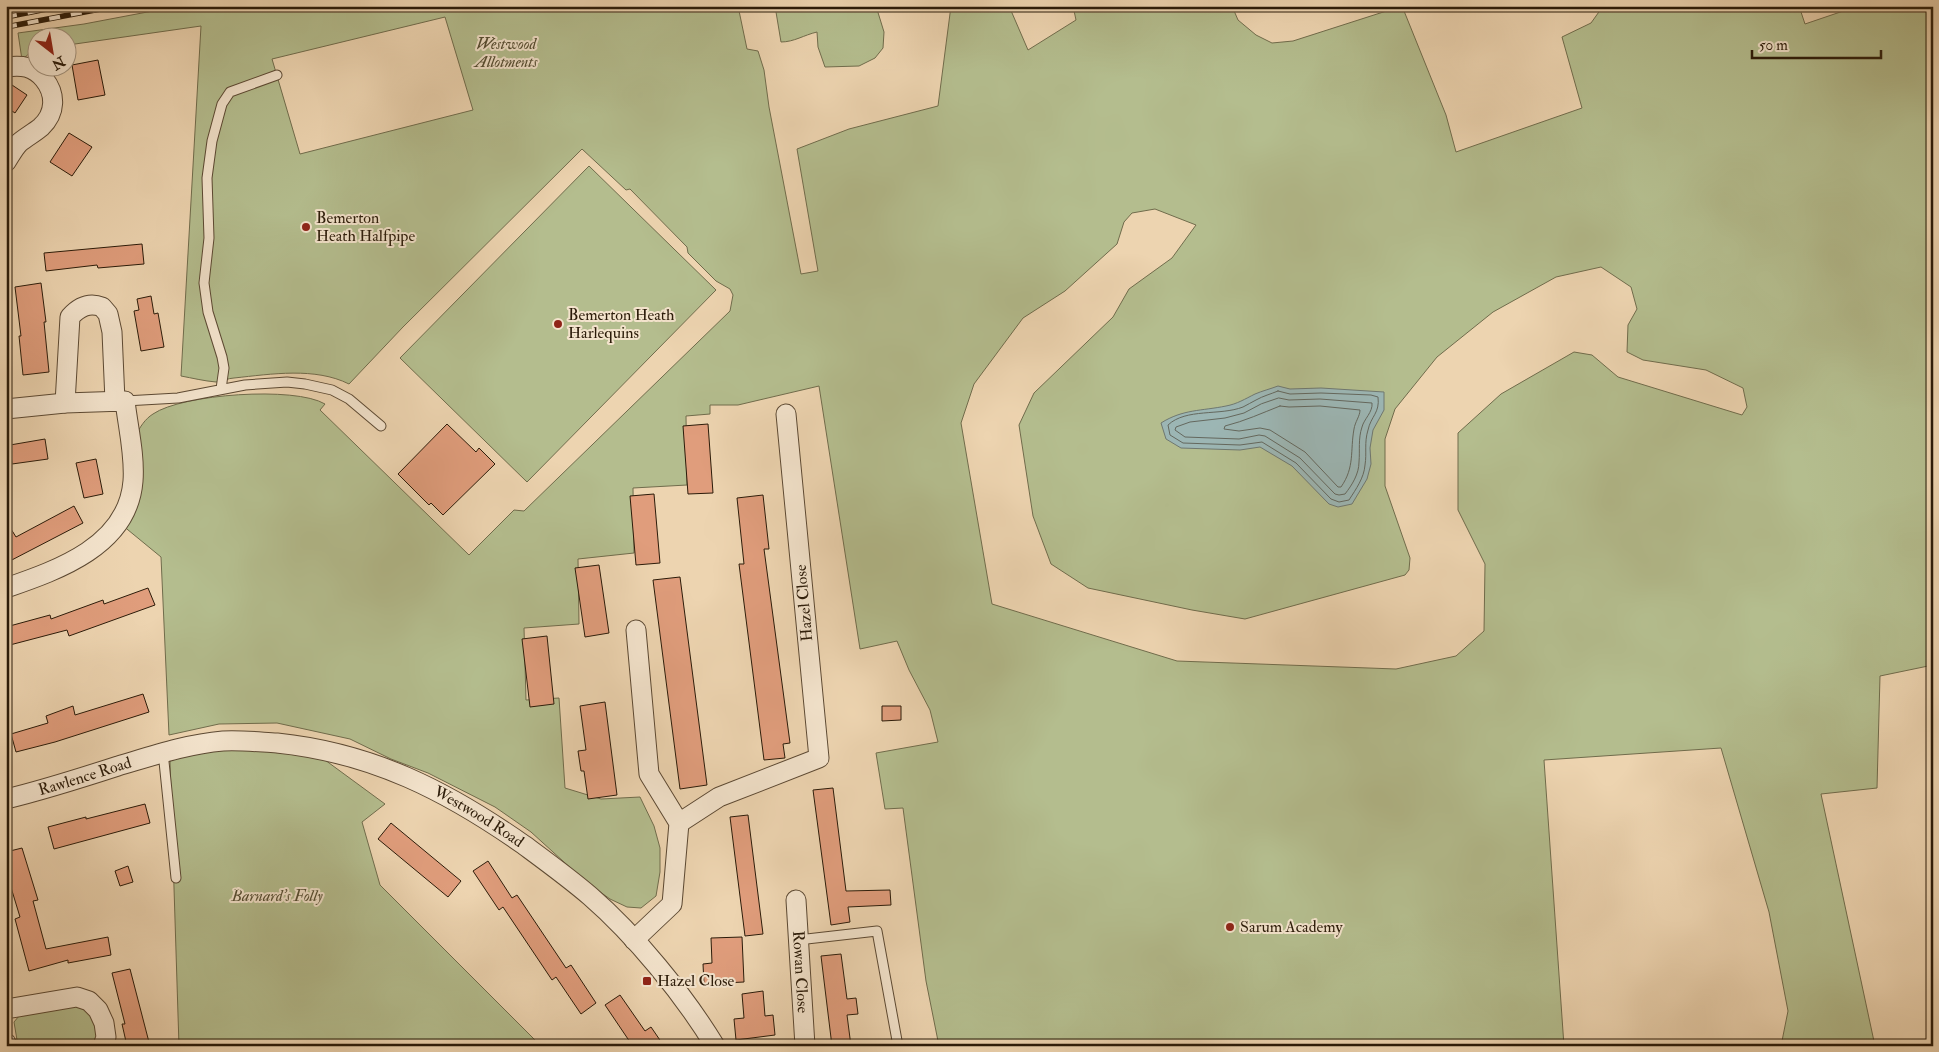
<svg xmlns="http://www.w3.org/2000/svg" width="1939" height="1052" font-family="'IM FELL Double Pica',serif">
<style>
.green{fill:#b4bd8e;stroke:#706c4c;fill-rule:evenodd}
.water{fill:#9cb6b4;stroke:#6f7870}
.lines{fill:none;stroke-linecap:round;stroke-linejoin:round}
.shore{stroke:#64685e;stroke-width:1}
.building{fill:#e09d7c;stroke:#2b1b09}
.service-casing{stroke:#5c4933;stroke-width:11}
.minor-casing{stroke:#5c4933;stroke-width:21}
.service{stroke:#f3e3cc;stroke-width:9}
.minor{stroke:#f3e3cc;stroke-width:19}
.rail-casing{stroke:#2b1b09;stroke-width:5.5}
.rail{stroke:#f3e3cc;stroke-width:4;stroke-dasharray:11;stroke-linecap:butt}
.poi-dot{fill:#8f2418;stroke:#f3e3cc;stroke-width:2}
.labels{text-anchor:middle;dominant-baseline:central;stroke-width:4;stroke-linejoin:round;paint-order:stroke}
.park-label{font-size:16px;font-style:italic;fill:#544c31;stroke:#f3e3cc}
.poi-label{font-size:16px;fill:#2b1b09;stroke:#f3e3cc;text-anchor:start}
.street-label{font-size:16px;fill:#2b1b09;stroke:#f3e3cc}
</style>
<rect width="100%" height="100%" fill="#edd4b0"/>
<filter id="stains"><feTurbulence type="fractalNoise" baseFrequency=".004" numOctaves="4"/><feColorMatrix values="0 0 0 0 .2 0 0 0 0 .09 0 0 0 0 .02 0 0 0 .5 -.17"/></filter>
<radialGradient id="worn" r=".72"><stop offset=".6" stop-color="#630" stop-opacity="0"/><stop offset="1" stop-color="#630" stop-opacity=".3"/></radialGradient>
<path class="green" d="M179 6H738L747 49 758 51 764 70 769 107 801 274 818 271 797 149 849 129 938 106 951 6H1009L1028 50 1076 20 1073 6H1232L1238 20 1256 35 1272 43 1293 41 1402 6 1446 115 1456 152 1582 108 1562 37 1591 23 1601 9 1600 6H1799L1805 24 1858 6H1933V665L1880 676 1877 788 1821 794 1875 1046H1781L1788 1011 1769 912 1721 748 1544 760 1564 1046H939L926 981 903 808 885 809 876 753 938 742 930 710 909 670 897 641 860 649 819 386 738 405H710V414L686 416 687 485 633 488 634 553 578 559 579 624 524 628 526 700 559 698 565 788 601 799 640 797 654 826 660 848V872L656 896 641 908 627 907 610 899 586 882 531 832 495 807 428 773 391 759 350 739 277 723 219 724 169 735 161 557 122 525 136 435C140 427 145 419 153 414 182 394 295 386 325 404L320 410 469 555 514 510 524 511 730 311 733 295 730 289 716 281 688 253 687 247 630 189 626 190 582 149 403 327 349 384C315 367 272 374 234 378 228 378 222 382 216 382 204 381 192 378 181 376L201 26 68 45V38H38L37 49H34L22 60 18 33 84 24ZM445 17 473 110 300 154 272 59ZM1155 209 1196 225 1172 258 1129 289 1113 317 1034 393 1019 425 1033 516 1051 564 1088 588 1192 610 1245 619 1405 575 1409 570 1410 558 1385 486V439L1395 409 1437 357 1493 312 1556 277 1601 267 1631 287 1637 309 1628 325 1627 352 1643 360 1706 370 1743 388 1747 407 1742 415 1618 377 1592 355 1574 352 1501 394 1458 433V510L1485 564 1484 631 1456 656 1396 669 1177 661 992 604 961 423 974 384 1023 318 1065 291 1117 244 1124 222 1132 213Z
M775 6H876L884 32 883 48 875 58 859 66 825 67 818 47 817 32C804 35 794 42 781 42Z
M589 166 716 290 527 482 400 358Z
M225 749 292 751 325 760 385 804 362 822 380 885 541 1046H179L170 761 191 754Z
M74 1005C97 1013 100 1023 95 1046H18L14 1022 19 1016Z"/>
<path class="water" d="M1278 386 1290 389 1321 388 1384 392V410L1373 430 1370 448 1371 464 1367 479 1352 504 1338 507 1329 504 1292 466 1260 447 1240 450 1181 448 1166 439 1161 423C1183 409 1202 411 1226 406 1237 404 1245 399 1255 394 1262 391 1270 389 1278 386Z"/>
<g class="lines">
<path class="shore" d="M1278 391 1290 394 1321 393 1371 395 1378 397C1380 413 1371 416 1368 430 1364 443 1367 453 1365 465 1364 478 1356 489 1349 500L1339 502 1331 499 1296 463 1262 442 1240 445 1183 443 1170 435 1168 425C1186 408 1220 416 1243 407 1247 405 1252 402 1256 400 1263 396 1271 394 1278 391Z
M1279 398 1289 400 1320 399 1372 403C1373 412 1364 419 1362 427 1358 439 1360 450 1359 462 1359 474 1352 485 1345 494L1339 495 1335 494 1300 458 1265 436 1259 435 1239 439 1185 437 1175 430 1176 427 1190 422 1225 418 1244 413 1261 404Z
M1280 406 1289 407 1320 406 1360 410C1360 416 1355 422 1354 429 1350 451 1355 467 1341 487H1338L1305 452 1270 430 1260 428 1239 431 1224 429 1225 426C1245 421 1262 413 1280 406Z"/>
</g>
<path class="building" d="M98 60 105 95 78 100 72 65Z
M6 81 27 95 15 113 6 107Z
M69 133 92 147 72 176 50 162Z
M142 244 144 264 98 268 97 265 46 271 44 253Z
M41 283 46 322H44L49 372 23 375 19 336H21L15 287Z
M151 296 154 314 158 313 164 347 141 351 134 311 139 310 137 299Z
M447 424 476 452 479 448 495 464 443 515 431 503 429 505 398 474Z
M708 424 713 493 688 494 683 426Z
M45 439 48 459 12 464 10 445Z
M96 459 103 494 84 498 76 463Z
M654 494 660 563 636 565 630 496Z
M763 495 769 549H764L790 743 783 744 785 758 764 760 739 564H744L737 498Z
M74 506 83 523 6 563V521L16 537Z
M599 565 609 633 585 637 575 568Z
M680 577 707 785 680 789 653 580Z
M148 588 155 605 69 636 67 630 6 646V627L50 615 51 619 103 600 104 604Z
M547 636 554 704 530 707 522 639Z
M143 694 149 712 55 742 16 752 11 734 48 723 46 716 73 706 75 715Z
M605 702 617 795 588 799 584 771H581L578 751 586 750 580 706Z
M882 706H901V720L882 721Z
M833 788 846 891 890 890 891 905 848 907 850 922 831 925 813 790Z
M145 804 150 823 54 849 48 827 86 817V819Z
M748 815 763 934 745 936 730 817Z
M391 823 461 881 448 897 378 839Z
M22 848 38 900 33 901 46 949 108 937 111 955 68 963V960L29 971 15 919 20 917 6 871V852Z
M488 861 512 898 517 895 566 968 571 965 596 1003 581 1014 556 977 552 980 503 907 499 910 473 871Z
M128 866 133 882 120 886 115 871Z
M742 937 744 982 704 984 703 964 712 963 711 938Z
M841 954 847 999 856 998 858 1014 847 1015 851 1046H832L821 956Z
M130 969 150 1046H127L122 1024H125L112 973Z
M763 991 765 1016 773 1015 775 1035 736 1040 734 1019 744 1018 742 994Z
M620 995 645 1031 651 1027 664 1046H625L630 1042 605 1005Z"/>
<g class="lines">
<defs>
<path id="service" d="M221 389 224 368 222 357 208 312 204 283 209 238 207 178 212 141 222 104 230 92 277 75
M125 401 178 398 245 385 287 382 305 384 332 390 349 399 381 426
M163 752 176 878
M798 940 877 931 898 1046"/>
<g id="minor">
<path d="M6 67C22 65 33 66 44 79 56 94 56 113 41 127 34 133 26 137 19 143 14 148 10 156 6 162"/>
<path d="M65 403 70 317C79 307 89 302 102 307L108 314 112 332 115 401"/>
<path d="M6 409 65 403 125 401C128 427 135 455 133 481 128 546 58 570 6 588"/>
<path id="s1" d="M6 799C44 790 81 778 118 766 152 756 187 744 223 741 241 740 259 742 277 743 373 753 447 791 524 845 547 862 569 878 590 896 635 935 684 995 715 1046"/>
<path d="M679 823 719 797 819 758 786 414"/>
<path id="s2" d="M796 900 805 1046"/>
<path d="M634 940 672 904 679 823 649 774 636 630"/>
<path d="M6 1009 77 997 89 1001 98 1010 104 1023 106 1037 103 1046"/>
<path d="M6 1043 7 1046"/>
</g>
</defs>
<use href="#service" class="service-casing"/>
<use href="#minor" class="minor-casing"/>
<use href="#service" class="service"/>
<use href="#minor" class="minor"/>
<defs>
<path id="rail" d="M6 17 62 6
M6 27 116 6"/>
</defs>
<use href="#rail" class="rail-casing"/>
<use href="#rail" class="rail"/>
</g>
<g class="poi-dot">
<circle cx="306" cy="227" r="5"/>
<circle cx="558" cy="324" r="5"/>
<circle cx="1230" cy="927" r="5"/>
<rect x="642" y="976" width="10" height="10" rx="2.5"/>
</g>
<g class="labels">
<g class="park-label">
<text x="506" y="44">Westwood<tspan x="506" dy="18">Allotments</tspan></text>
<text x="277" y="896">Barnard's Folly</text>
</g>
<g class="poi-label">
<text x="316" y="218">Bemerton<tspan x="316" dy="18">Heath Halfpipe</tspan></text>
<text x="568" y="315">Bemerton Heath<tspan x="568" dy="18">Harlequins</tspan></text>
<text x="1240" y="927">Sarum Academy</text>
<text x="657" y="981">Hazel Close</text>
</g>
<g class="street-label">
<text transform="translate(804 603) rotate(-95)">Hazel Close</text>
<text stroke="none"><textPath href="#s1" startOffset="82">Rawlence Road</textPath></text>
<text stroke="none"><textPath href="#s1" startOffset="496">Westwood Road</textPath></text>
<text stroke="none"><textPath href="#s2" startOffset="72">Rowan Close</textPath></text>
</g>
</g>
<rect width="1939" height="1052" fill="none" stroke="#edd4b0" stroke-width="25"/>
<rect x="8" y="8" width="1924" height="1037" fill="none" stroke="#2b1b09" stroke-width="2.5"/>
<rect x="12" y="12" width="1914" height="1027" fill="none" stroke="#2b1b09"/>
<g transform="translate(52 52) rotate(149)"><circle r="24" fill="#f3e3cc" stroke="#a3937e"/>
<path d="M0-4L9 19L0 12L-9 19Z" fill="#8f2418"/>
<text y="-8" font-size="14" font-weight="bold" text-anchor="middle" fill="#2b1b09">N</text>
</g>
<path d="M1752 50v8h129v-8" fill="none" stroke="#2b1b09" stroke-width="2.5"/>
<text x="1759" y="50" font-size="15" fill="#2b1b09" stroke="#f3e3cc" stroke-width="4" paint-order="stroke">50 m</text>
<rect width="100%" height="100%" filter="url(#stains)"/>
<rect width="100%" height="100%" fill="url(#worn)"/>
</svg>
